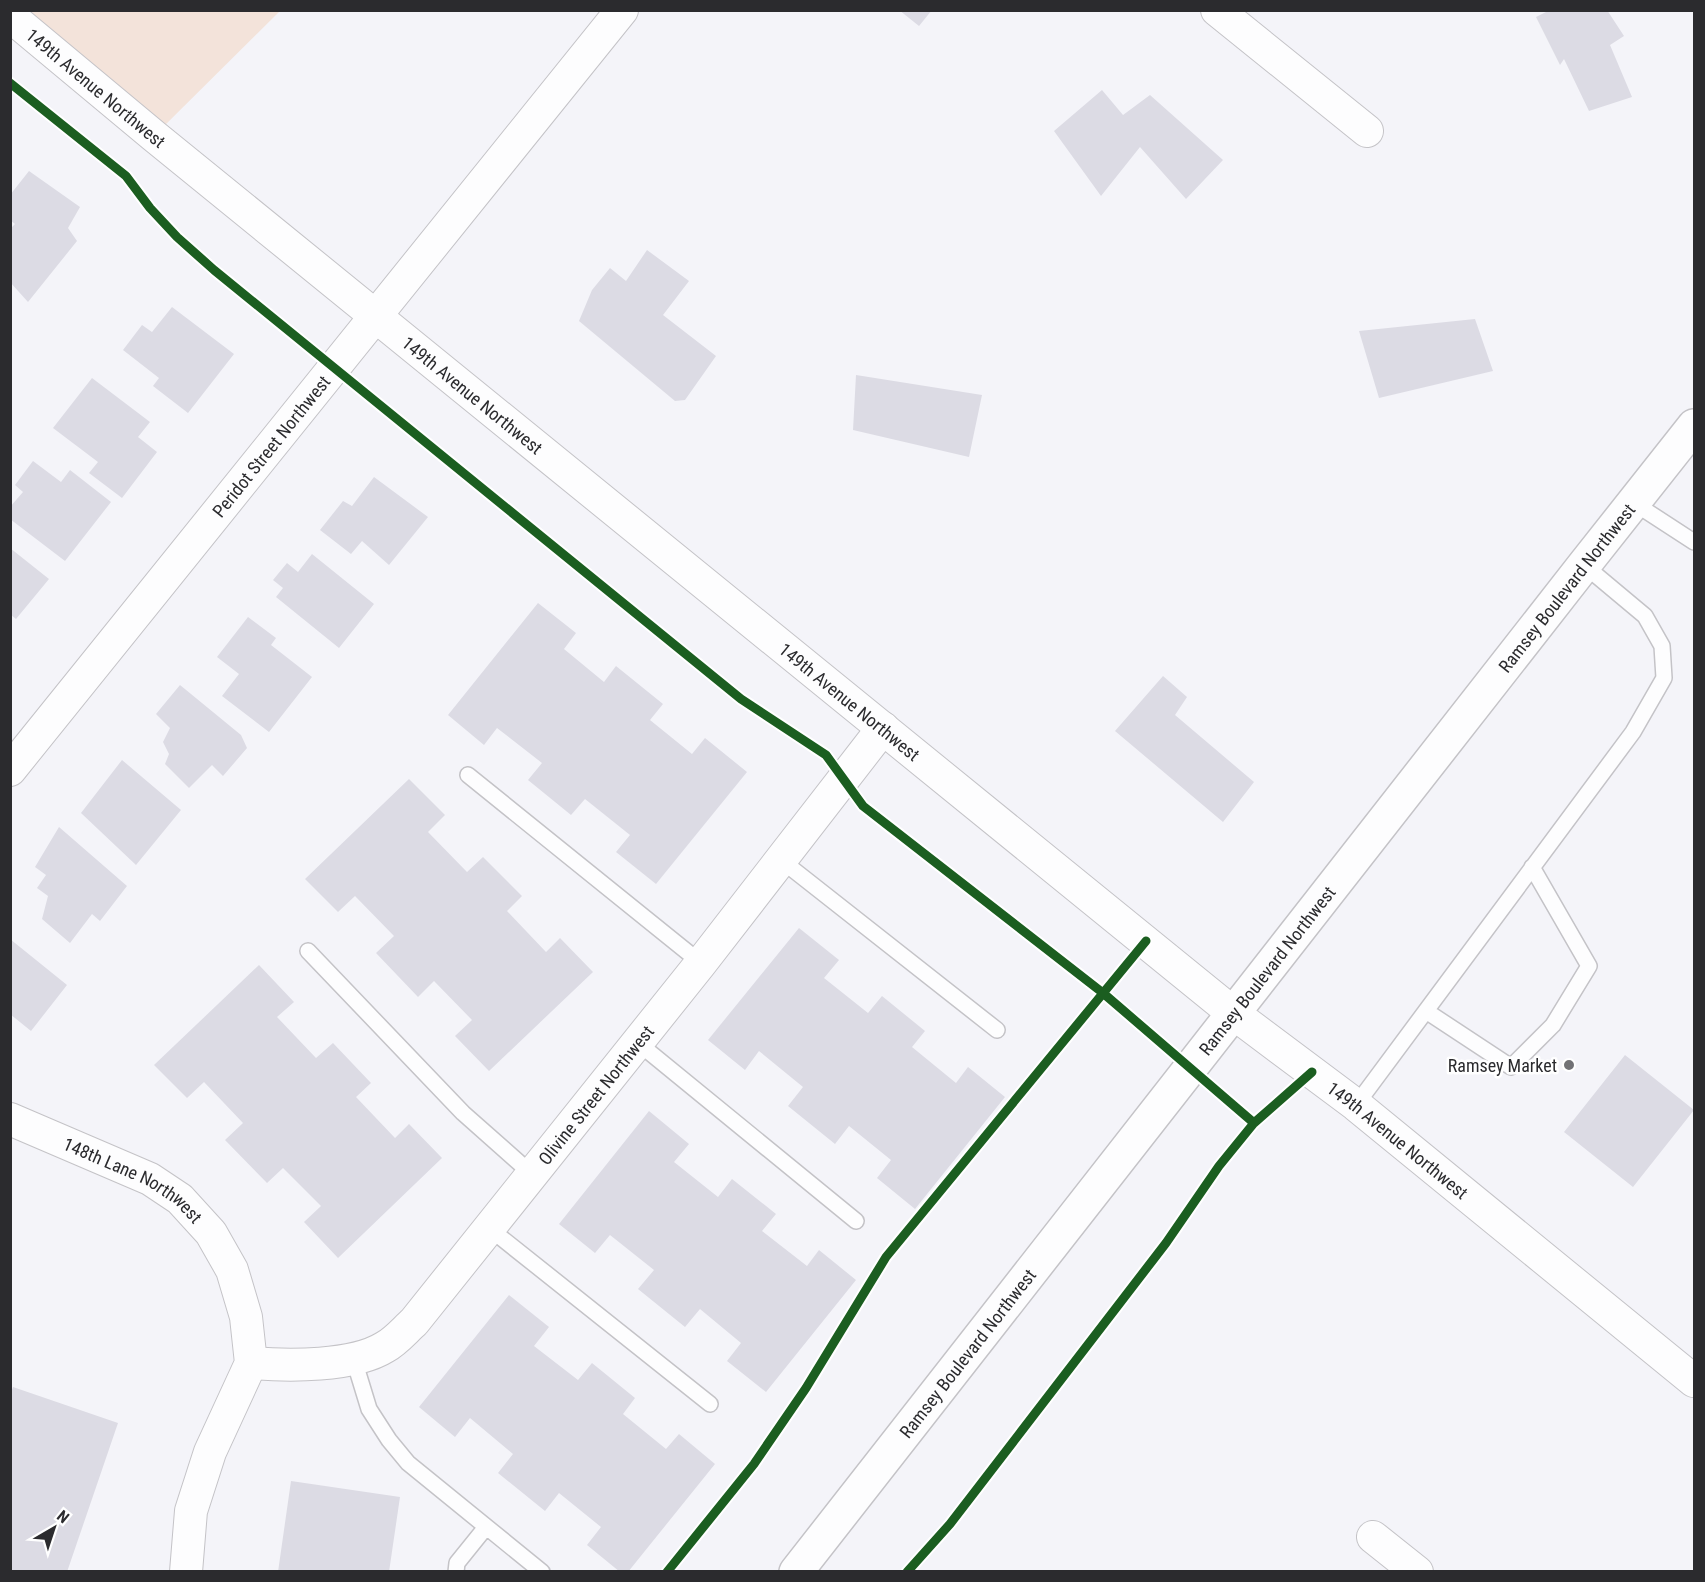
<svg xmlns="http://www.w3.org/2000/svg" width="1705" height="1582" font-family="'Roboto Condensed',sans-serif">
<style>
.green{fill:#f3e3da}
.building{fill:#dcdbe4}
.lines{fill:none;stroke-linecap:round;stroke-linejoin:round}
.service-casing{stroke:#c4c3c7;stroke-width:18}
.minor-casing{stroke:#c4c3c7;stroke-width:34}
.tertiary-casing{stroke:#c4c3c7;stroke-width:36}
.service{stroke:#fdfdfe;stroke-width:15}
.minor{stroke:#fdfdfe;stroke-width:32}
.tertiary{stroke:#fdfdfe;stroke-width:33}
.cycleway-casing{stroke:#fff;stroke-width:13}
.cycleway{stroke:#1b5e20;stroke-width:9}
.poi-dot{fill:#717175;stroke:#fff;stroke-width:2}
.labels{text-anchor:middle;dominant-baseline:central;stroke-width:5;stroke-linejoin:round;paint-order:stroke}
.street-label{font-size:18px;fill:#2b2b2e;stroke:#fff}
.poi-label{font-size:18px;fill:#2b2b2e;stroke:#fff;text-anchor:end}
</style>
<rect width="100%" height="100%" fill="#f4f4f9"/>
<path class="green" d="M10 11H280L154 136Z"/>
<path class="building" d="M899 10H932L919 26Z
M1550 10H1607L1624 36 1610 45 1632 97 1589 111 1564 59 1560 65 1536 17Z
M1102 90 1123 115 1150 95 1223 160 1186 199 1140 147 1101 196 1054 131Z
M29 171 80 207 68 228 77 241 28 302 10 282V229L15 224 10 220V195Z
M647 250 689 281 663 315 716 356 685 400 675 401 579 321 592 290 610 268 626 281Z
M172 307 234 354 188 413 153 386 159 378 123 350 142 325 152 332Z
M1475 319 1493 371 1379 398 1359 331Z
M856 375 982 395 969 457 853 430Z
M92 378 150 422 138 437 157 452 122 498 89 473 98 462 53 428Z
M33 461 61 482 70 470 111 502 65 561 10 519V507L23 492 15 485Z
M374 477 428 517 389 565 362 541 351 554 320 530 343 501 352 506Z
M10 548 49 579 16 619 10 614Z
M312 554 374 604 339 648 276 597 283 588 273 580 287 563 298 572Z
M538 603 576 633 564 649 604 682 616 666 663 704 650 720 692 754 705 738 747 772 656 884 616 852 630 835 585 799 571 815 528 780 542 763 497 728 484 745 448 715Z
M248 617 276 638 271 645 312 677 269 732 222 696 239 674 217 657Z
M1163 676 1187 697 1175 715 1254 782 1223 822 1115 731Z
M180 685 241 735 247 748 223 776 212 765 189 788 165 764 169 754 163 742 170 728 156 714Z
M122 760 181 810 136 865 81 813Z
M409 779 445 815 428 832 467 872 483 857 522 896 507 911 546 952 560 938 593 972 489 1071 455 1036 472 1020 434 981 418 997 376 953 394 936 355 896 338 912 305 879Z
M59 827 127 886 100 921 92 914 70 943 42 919 48 896 37 888 46 875 35 867Z
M799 928 839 960 824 978 868 1013 882 996 925 1031 912 1047 956 1083 968 1067 1005 1097 915 1209 877 1178 891 1160 849 1126 835 1144 788 1106 803 1087 759 1051 745 1070 708 1040Z
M10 939 67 985 31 1031 10 1014Z
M259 965 294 1002 277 1017 316 1058 333 1043 371 1083 356 1097 395 1138 409 1124 442 1158 338 1258 304 1222 321 1206 283 1168 267 1183 225 1140 243 1123 204 1082 187 1098 154 1065Z
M1625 1055 1694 1110 1633 1187 1564 1132Z
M649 1111 689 1144 674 1162 718 1197 732 1179 776 1214 762 1231 807 1266 819 1250 856 1280 766 1392 727 1361 741 1343 700 1309 685 1327 638 1289 654 1270 610 1235 595 1253 559 1224Z
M509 1295 549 1327 534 1346 578 1380 592 1363 635 1398 623 1414 666 1449 679 1434 715 1464 628 1572H620L587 1545 601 1527 559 1493 545 1511 498 1473 513 1454 470 1418 455 1437 419 1407Z
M13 1387 118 1423 67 1572H10V1395Z
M291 1481 400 1497 389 1572H278Z"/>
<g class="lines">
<defs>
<path id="service" d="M1634 503 1694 542
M468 775 701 963
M781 860 997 1030
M308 951 463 1113 533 1175
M1426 1011 1511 1067 1553 1025 1589 966 1532 867
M637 1042 856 1221
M1356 1105 1633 732 1664 678 1662 646 1645 616 1584 565
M489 1228 710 1404
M354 1360 369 1409 389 1440 408 1463 542 1572
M456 1572 457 1563 486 1527"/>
<g id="minor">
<path d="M1217 10 1367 131"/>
<path id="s1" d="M10 16 154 136 1233 1013 1356 1105 1694 1381"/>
<path id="s2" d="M10 770 622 10"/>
<path id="s3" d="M10 1119 150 1179 180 1199 211 1233 232 1270 246 1317 251 1363 210 1452 191 1511 186 1572"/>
<path id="s4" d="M251 1363C288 1366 353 1367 385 1347 396 1341 405 1330 414 1322L701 963 883 728"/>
<path d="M1373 1537 1417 1572"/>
</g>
<g id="tertiary">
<path id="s5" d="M796 1572 1584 565 1694 426"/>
</g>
</defs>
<use href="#service" class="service-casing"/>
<use href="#minor" class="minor-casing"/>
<use href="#tertiary" class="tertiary-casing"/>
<use href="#service" class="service"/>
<use href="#minor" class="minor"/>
<use href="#tertiary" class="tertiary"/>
<defs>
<path id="cycleway" d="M10 83 126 176 150 208 177 237 214 270 741 699 826 755 863 806 1103 993 1254 1123
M667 1572 754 1464 806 1388 886 1257 1146 941
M907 1572 950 1524 1166 1243 1219 1166 1254 1123 1312 1072"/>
</defs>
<use href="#cycleway" class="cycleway-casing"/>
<use href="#cycleway" class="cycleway"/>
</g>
<circle class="poi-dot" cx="1569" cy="1065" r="6"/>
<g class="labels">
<g class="street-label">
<text stroke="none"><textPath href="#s1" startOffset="112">149th Avenue Northwest</textPath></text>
<text stroke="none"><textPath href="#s1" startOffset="598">149th Avenue Northwest</textPath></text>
<text stroke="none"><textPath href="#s2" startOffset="416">Peridot Street Northwest</textPath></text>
<text stroke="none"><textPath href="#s5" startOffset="1250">Ramsey Boulevard Northwest</textPath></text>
<text stroke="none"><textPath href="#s1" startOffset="1084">149th Avenue Northwest</textPath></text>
<text stroke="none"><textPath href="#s5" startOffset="764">Ramsey Boulevard Northwest</textPath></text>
<text stroke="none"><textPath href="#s4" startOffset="466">Olivine Street Northwest</textPath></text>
<text stroke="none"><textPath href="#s1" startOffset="1786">149th Avenue Northwest</textPath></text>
<text stroke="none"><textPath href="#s3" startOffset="138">148th Lane Northwest</textPath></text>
<text stroke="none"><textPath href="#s5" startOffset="278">Ramsey Boulevard Northwest</textPath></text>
</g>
<g class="poi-label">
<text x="1557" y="1065">Ramsey Market</text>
</g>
</g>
<rect width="1705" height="1582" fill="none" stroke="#2b2b2e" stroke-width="24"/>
<g transform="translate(54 1528) rotate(39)" stroke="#ffffff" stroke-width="4.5" paint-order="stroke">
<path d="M0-4.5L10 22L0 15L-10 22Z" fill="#2b2b2e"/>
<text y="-9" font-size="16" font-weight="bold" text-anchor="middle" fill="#2b2b2e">N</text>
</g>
</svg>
